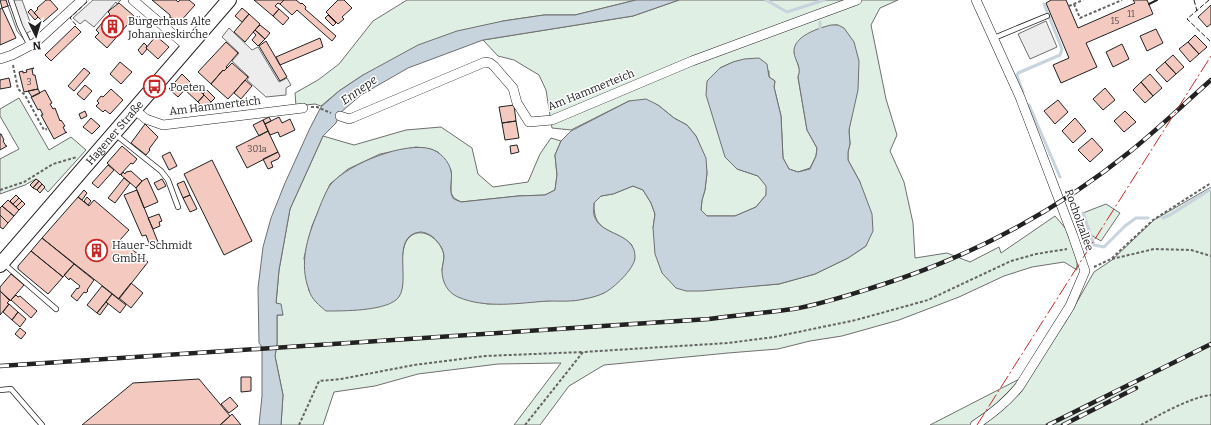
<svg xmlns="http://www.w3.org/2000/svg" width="1211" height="425" font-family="Bitter,serif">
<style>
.green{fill:#e0efe3;stroke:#6f6f6f}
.parking{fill:#ededed;stroke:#6f6f6f}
.water{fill:#c7d3dd;stroke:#6f6f6f}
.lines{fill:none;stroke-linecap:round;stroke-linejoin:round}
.stream{stroke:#c7d3dd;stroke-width:3}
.building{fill:#f3c9c0;stroke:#222}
.lane-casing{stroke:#222;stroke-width:6}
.street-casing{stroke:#222;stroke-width:10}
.primary-casing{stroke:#222;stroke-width:16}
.path{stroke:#646464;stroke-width:2;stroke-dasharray:3 2;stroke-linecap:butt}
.lane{stroke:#fff;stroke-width:4.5}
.street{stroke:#fff;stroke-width:9}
.primary{stroke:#fff;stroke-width:14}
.rail-casing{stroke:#222;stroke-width:4.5}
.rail{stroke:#fff;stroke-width:3;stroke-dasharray:9;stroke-linecap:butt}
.fence{stroke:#222;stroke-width:1;stroke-dasharray:5 2;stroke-linecap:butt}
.wall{stroke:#222;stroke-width:2}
.power{stroke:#c62828;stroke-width:1;stroke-dasharray:14 3 2 3;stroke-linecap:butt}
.labels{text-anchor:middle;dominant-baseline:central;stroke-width:3;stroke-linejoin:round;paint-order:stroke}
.number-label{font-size:9px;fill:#564c4a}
.poi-label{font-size:11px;fill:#222;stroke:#fff;text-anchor:start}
.street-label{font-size:11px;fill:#222;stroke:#fff}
.water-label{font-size:12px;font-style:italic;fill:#222;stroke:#fff}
</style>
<rect width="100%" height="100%" fill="#fff"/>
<path class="green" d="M407 0H636L575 15H544L503 21 363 75 339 91 321 106 315 104 296 106 295 93 318 80 339 64 373 21Z
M679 0H898L880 8 871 25 886 99 897 135 890 151 904 182 913 223 915 258 947 253 970 262 999 247 1001 253 1055 216 1066 229 1077 260V270L1064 262 1032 267 1004 276 959 297 899 320 842 336 810 341 778 349 728 353 604 365 569 386 540 425H514L561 363 498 364 418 374 375 386 334 392 323 425H281L283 395 275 356 277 344V315H283L276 303 277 293 279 270 290 209 323 136 354 145 406 130 441 127 472 148 478 174 493 187 528 182 540 154 551 138 561 141 555 155 557 175 555 190 545 195 518 196 461 202 454 198 451 193V170L438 152 430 149 416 147 380 154 348 169 330 184 312 226 304 258 309 291 402 264C402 257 403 246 407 240 419 223 442 239 444 256 444 261 442 267 442 271L487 304 583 299 604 293 632 245C614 228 593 234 594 203L601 196 613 194 633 186 643 190 651 203 655 214 653 228 754 286 779 284 815 274 848 258 866 246 860 182 848 160V152L850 144 849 130 851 115 838 25C817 25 809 38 794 52L800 71 798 77 807 130 817 148 816 156 810 168 798 172 789 169 783 158 781 116 774 87 775 81 769 77V71C745 60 745 56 720 68L737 169 758 176 767 186 766 195 756 207 735 216H707L701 211 702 200 705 190 707 173 705 158 696 136 687 125 674 118 658 105 629 101 571 130 552 128 546 90 539 75 514 60 498 56 483 40 633 16Z
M19 98 49 150 71 137 86 150 48 192 36 179 25 185 0 194V159L19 149 0 116V109Z
M1211 187V425H930L1031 373 1066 321 1094 272 1112 260 1154 220Z
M1106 204 1120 213 1101 241 1091 235 1083 213Z"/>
<path class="parking" d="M8 0H22L33 30 27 33 30 40 26 42 17 31 8 6 10 5Z
M93 0H121L117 4 116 2 94 27 85 20 80 24 73 18Z
M1046 21 1057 47 1030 59 1018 34Z
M229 28 252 50 258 47 279 82 287 78 291 85 286 88V95L266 97 247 80 249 77 232 61 239 53 222 37Z"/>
<path class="water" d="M636 0H679L633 16 483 40 408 68 361 95 340 113 336 123 323 136 290 209 279 270 276 303 281 304 283 315H277V344L275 356 283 395 281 425H259L262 396V347L259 343 258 288 263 247 271 218 285 183 310 128 321 107 339 91 363 75 418 45 457 31 503 21 544 15H575Z
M831 25H838L844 28 854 42 859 61 858 90 849 130 850 144 848 152V160L860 182 872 214 873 231 866 246 848 258 815 274 779 284 702 291H686L676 288 662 273 655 254 653 228 655 214 651 203 643 190 633 186 613 194 601 196 594 203C594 206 593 211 594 215 600 237 636 231 635 258 634 269 614 288 604 293 598 296 590 298 584 299 573 302 559 301 548 301 519 303 486 309 458 297 448 293 442 282 442 271 442 266 444 261 444 256 443 248 439 243 434 238 431 235 425 232 420 232 388 236 414 286 396 300 382 311 344 311 326 311 320 306 311 299 309 290 299 264 307 238 317 214 320 206 326 190 331 184 348 164 405 141 431 149 440 152 449 161 451 171 453 179 448 190 453 198 455 200 459 201 461 202L518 196 545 195 555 190 557 175 555 155 561 141 571 131 629 101 646 99 658 105 674 118 687 125 696 136 706 158 707 173 705 190 702 200 701 210 707 216H735L756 207 766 195V186L758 176 737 169 725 157 706 95 707 81 720 68 733 62 744 59 759 58 767 64 769 77 775 81 774 87 781 116 783 158 789 169 798 172 810 169 816 156 817 148 807 130 798 77C802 66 795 62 794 52 793 36 819 28 831 25Z"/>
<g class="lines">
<path class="stream" d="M766 0 787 12 824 0
M820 22V28
M1023 92 1017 76 1018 73 1060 55 1062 49 1044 4
M1029 105 1060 177
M1083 213 1094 245 1104 247 1125 226 1136 218H1148
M1163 218 1170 215 1211 189"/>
</g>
<path class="building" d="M0 0H6L8 6 2 8Z
M46 0H50L58 9 43 22 34 13 38 9 37 8Z
M152 0H176L178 2 180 0H189L195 5 179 23 173 18H170V15Z
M254 0H284L280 4 278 3 275 6 279 9 273 16Z
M284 0H296L301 4 302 3 306 7 305 9 336 36 332 41 297 10 292 15 280 4Z
M338 0H344L352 8 342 17 344 19 338 24 326 12Z
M1051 0H1066L1078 28 1135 3 1133 0H1147L1153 14 1086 43 1097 67 1061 83 1053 65 1069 58 1046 3Z
M119 3 134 16 132 19 134 20 131 24 129 23 128 24 107 48 95 37 99 33 96 30 110 14 108 12 111 9Z
M1211 5V24L1207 27 1198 17Z
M2 8 16 38 0 45V9Z
M242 8 249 14 242 22 235 16Z
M31 9 38 17 35 20 28 12Z
M279 9 289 18 283 25 273 16Z
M249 14 260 24 245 42 234 32Z
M328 15 336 23 333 26 325 18Z
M260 25 270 33 265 39 255 30Z
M75 26 81 32 51 61 45 55Z
M1156 29 1163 43 1147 51 1140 36Z
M255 30 265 39 258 46 252 40 256 35 253 32Z
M1195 35 1207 47 1199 54 1188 42Z
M156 36 169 47 158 59 146 48Z
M320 38 323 47 280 65 276 57Z
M266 41 287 77 280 81 259 46Z
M226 42 238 53 226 67 227 68 224 71 223 70 211 84 198 72Z
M1188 42 1199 54 1190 62 1179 49Z
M144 43 147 46 146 48 147 49 142 55 138 50Z
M1122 44 1129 59 1113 67 1106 52Z
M1173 55 1184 67 1176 74 1165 62Z
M120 62 132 72 121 84 110 74Z
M1165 62 1176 74 1167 82 1156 70Z
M232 63 248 77 228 99 211 84 223 70 224 71Z
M34 68 32 69 33 75H35L38 89 24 92 19 72 23 71V73L27 72 26 70Z
M84 68 90 73 74 91 68 86Z
M182 74 191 83 178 97 169 89Z
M1150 74 1162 88 1153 96 1141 82Z
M9 78 11 87 0 89V80Z
M245 80 252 86 241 99 234 93Z
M1141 82 1153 96 1145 103 1133 90Z
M191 83 204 95 198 102 185 90Z
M85 85 92 91 84 100 77 94Z
M1105 88 1115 100 1103 110 1093 99Z
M38 89 40 93 32 97 28 91Z
M111 89 123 100 110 114 105 110 103 112 96 106 99 103 97 101 101 96 103 97Z
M45 90 52 103 50 104 53 109 55 108 60 121 61 120 65 126 63 127 66 133 67 132 54 139 41 115H43L40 109 38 110 31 97Z
M207 90 215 98 211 102 203 94Z
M204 95 211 102 205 109 198 102Z
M1058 100 1068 112 1055 124 1044 111Z
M514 105 516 121 502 123 499 107Z
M85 111 87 116 81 119 79 114Z
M1125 111 1136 122 1124 132 1114 121Z
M269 117 271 121 265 124 263 120Z
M279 117 282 123 290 119 295 130 280 137 278 132 270 135 265 124Z
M91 118 100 126 92 134 83 127Z
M1075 118 1086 131 1073 143 1062 131Z
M263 120 268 131 259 136 253 125Z
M516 121 519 138 505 140 502 123Z
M145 124 158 137 149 149 150 150 146 155 131 143Z
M268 131 278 152 247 168 236 147Z
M0 134H1L4 140 3 141 6 146H7L0 150Z
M1092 138 1103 150 1090 162 1078 150Z
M517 145 519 152 511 154 510 146Z
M122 146 137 159 133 164 131 163 120 175 107 163Z
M170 152 177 166 169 170 162 156Z
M278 152 280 156 278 159 271 162 273 167 268 169 263 159Z
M212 160 252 241 224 255 184 174Z
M108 165 114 170 98 188 92 183Z
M131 171 142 181 136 188 121 175 123 172 125 174 126 172Z
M124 178 130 183 115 203 108 198Z
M147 178 158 202 144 208 136 188 142 181Z
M36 179 39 181 33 188 30 185Z
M162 179 166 186 158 190 154 183Z
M39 181 42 184 37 190 33 188Z
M184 181 190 195 183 198 177 184Z
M42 184 45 187 40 193 37 190Z
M84 190 87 193 82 200 78 197Z
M137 190 158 242 150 246 146 235 142 236 124 195Z
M16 195 19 198 13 204 10 201Z
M190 195 197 209 190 212 183 198Z
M78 197 89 206 94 200 129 230 120 240 148 262 119 299 42 238Z
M87 197 91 201 88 205 84 201Z
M19 198 22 201 16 207 13 204Z
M8 200 19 210 14 216 2 206Z
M22 201 25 204 19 210 16 207Z
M2 206 14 216 8 223 0 215V208Z
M159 214 162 221 159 222 160 226 153 229 148 218Z
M0 215 8 223 3 229 0 227Z
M42 238 74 264 63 277 31 251Z
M31 251 63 277 48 294 18 269V266Z
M74 264 94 280 87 290 88 291 86 293 84 292 77 301 71 296 77 288 78 289 80 286 70 278 69 280 64 275Z
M11 274 24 285 10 301 0 291V287Z
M131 283 143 293 131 308 119 298Z
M102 286 112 294 97 313 87 305Z
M0 291 10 300 7 303 9 304 0 315Z
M112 294 126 305 120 313 106 302Z
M16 295 18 297 20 296 37 311 31 318 11 300Z
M106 302 108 304 100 315 97 313Z
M9 304 18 312 12 320 3 312Z
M18 312 26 319 20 327 12 320Z
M20 328 26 333 21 339 15 334Z
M241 377H251V391L241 392Z
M199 379 230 416 220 425H82L133 383Z
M230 397 238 406 229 413 221 404Z
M232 414 241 425H220L230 416Z"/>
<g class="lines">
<defs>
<path id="lane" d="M11 0 20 26 30 46
M994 38 1047 16
M116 135 161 171 168 180 178 207
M3 263 56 309
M0 390 11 389 42 425"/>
<path id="street" d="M133 0 188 47
M0 59 12 55 35 43 82 0
M135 110 146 119 163 125 303 108
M340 116 349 119 352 118 485 62 490 63 494 66 513 88 517 103 529 122 552 120 692 61 857 0
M975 425C992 414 1006 403 1019 387L1070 306 1085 271 1073 236 1020 97 976 0"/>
<g id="primary">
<path id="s1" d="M0 265 229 0"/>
</g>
</defs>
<use href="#lane" class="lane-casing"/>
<use href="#street" class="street-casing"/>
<use href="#primary" class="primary-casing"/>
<path class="path" d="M1074 4 1080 18 1122 0
M1069 6 1083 0
M13 65 18 89 25 95 44 130 47 129
M311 107H317L331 113
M0 190 24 182 53 164 77 157
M1112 259 1154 249 1191 250 1211 256
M1094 267 1111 259 1153 220 1211 183
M299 425 319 381 341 379 414 365 485 356 583 352
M525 425 583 352 728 343 774 337 856 320 928 300 1011 261 1036 254 1067 249
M1141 425C1159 415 1191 397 1211 395"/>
<use href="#lane" class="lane"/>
<use href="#street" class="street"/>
<use href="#primary" class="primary"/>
<defs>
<path id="rail" d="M0 366 709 319C737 315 765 313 793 309 823 304 852 294 881 285 972 256 1057 211 1132 150 1159 128 1185 103 1211 80
M1048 425 1211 344
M1063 425 1136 388"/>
</defs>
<use href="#rail" class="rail-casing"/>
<use href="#rail" class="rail"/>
<path class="fence" d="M1194 0 1197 11
M1209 0 1187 19 1211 42
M76 25 70 18 89 0"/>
<path class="wall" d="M1149 4 1157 0"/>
<path class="power" d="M977 425 1211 56"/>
</g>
<defs>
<symbol id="building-ring" viewBox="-11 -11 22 22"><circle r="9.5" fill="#fff" stroke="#c62828" stroke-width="1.5"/><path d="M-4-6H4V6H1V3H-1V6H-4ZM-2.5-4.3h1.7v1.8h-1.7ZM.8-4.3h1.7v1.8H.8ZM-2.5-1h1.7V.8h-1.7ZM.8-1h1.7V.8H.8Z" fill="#c62828"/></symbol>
<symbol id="bus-ring" viewBox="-11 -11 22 22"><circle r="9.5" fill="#fff" stroke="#c62828" stroke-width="1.5"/><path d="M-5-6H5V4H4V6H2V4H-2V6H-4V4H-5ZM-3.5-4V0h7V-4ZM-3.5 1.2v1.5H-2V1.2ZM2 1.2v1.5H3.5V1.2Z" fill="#c62828"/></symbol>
</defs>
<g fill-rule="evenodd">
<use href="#building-ring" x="100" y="14" width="25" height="25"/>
<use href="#bus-ring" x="142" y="74" width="25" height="25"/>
<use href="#building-ring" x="84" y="238" width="25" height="25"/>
</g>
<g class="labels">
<g class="number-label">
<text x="1131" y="14">11</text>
<text x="1115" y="21">15</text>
<text x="29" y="82">3</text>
<text x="257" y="149">301a</text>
</g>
<g class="poi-label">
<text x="128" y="21">Bürgerhaus Alte<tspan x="128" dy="13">Johanneskirche</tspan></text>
<text x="170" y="87">Poeten</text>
<text x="112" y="245">Hauer-Schmidt<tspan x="112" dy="13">GmbH</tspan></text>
</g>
<g class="street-label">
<text transform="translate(591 90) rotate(-22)">Am Hammerteich</text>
<text transform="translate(215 106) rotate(-7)">Am Hammerteich</text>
<text stroke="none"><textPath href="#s1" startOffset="175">Hagener Straße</textPath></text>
<text transform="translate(1079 220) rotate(70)">Rocholzallee</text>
</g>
<g class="water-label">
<text transform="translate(359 90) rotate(-35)">Ennepe</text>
</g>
</g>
<g transform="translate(36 36) rotate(175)" stroke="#ffffff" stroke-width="3" paint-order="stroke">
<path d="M0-3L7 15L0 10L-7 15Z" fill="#222222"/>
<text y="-6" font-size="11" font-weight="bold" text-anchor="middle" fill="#222222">N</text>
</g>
</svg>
